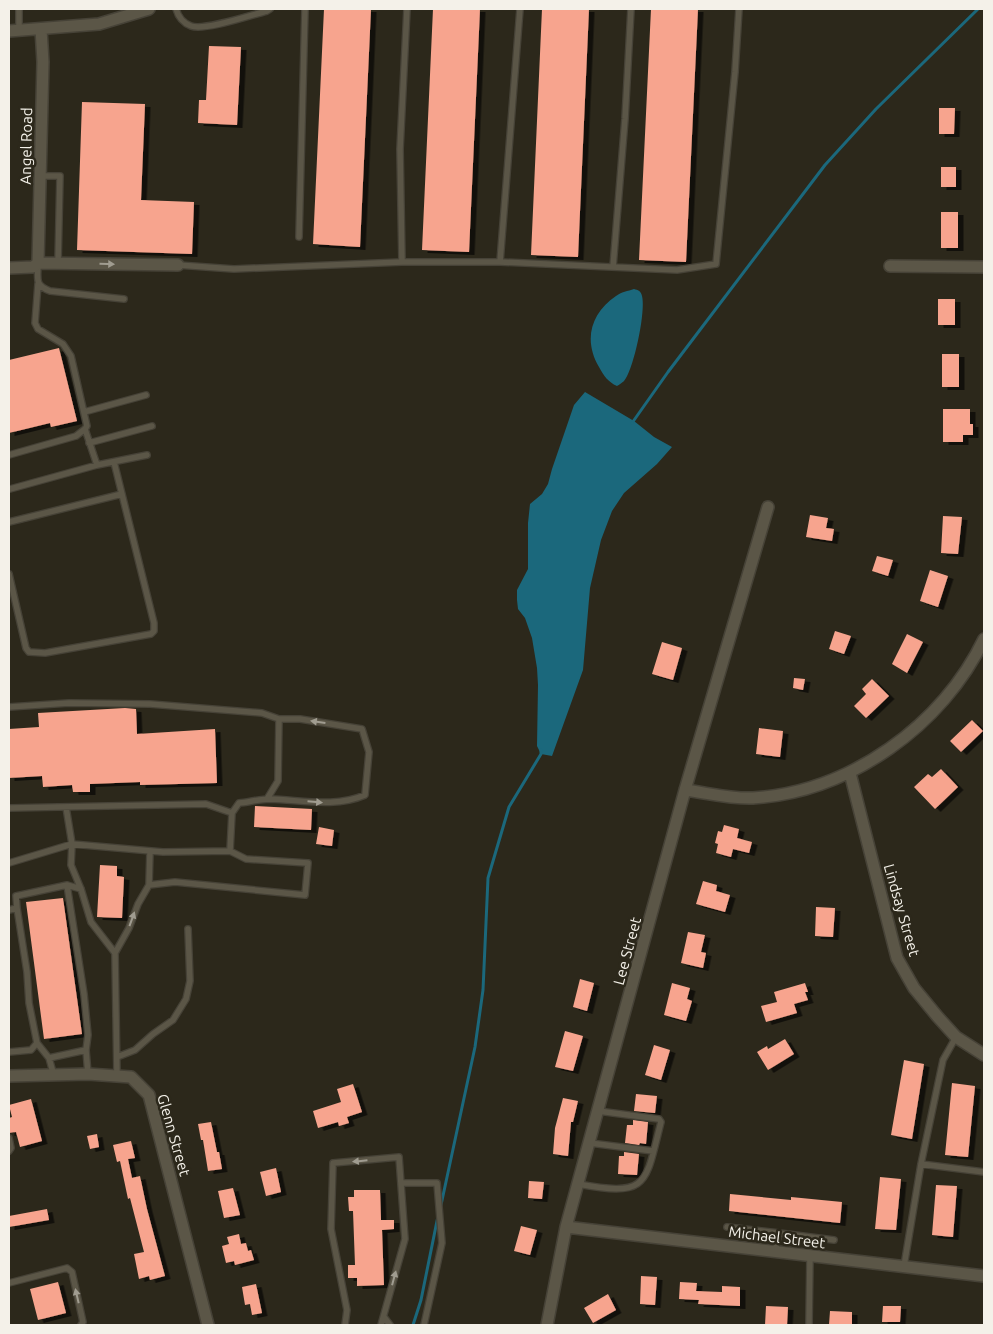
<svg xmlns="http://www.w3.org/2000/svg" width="993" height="1334" font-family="Ubuntu,sans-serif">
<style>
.water{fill:#1b687c}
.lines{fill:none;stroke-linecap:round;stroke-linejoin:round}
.stream{stroke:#1b687c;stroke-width:3}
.building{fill:#f7a48e;filter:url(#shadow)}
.service-casing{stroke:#464237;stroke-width:8}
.minor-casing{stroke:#464237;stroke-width:14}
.service{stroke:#5b5647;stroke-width:5.5}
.minor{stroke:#5b5647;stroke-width:11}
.oneway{fill:#a09c90}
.labels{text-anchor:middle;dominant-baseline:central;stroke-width:5;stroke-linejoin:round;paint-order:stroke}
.street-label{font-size:15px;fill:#f4f1e9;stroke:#2c281b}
</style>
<defs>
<filter id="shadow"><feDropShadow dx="5.5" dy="3" stdDeviation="0" flood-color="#0009"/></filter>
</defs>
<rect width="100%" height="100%" fill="#2c281b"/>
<path class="water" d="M634 289C638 290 641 291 642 296 646 311 634 369 624 381 623 382 619 385 617 386 608 382 604 376 599 367 583 340 591 313 616 296 621 292 628 291 634 289Z
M585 392 634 421 654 437 672 447 657 464 624 493 612 511 601 540 590 588 583 670 552 756 541 754 537 746 538 685 537 668 532 638 525 618 518 609 517 600V590L528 569V523L530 504 542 494 548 484 552 469 574 405Z"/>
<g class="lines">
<path class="stream" d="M632 423 668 372 825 165 876 109 978 9
M441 1205 475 1047 483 990 488 878 509 807 541 754V750
M413 1325 421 1300 438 1216"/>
</g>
<path class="building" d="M324 9H371L360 247 313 244Z
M433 9H480L469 252 422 250Z
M542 9H589L578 257 531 255Z
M651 9H698L686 262 639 260Z
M209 46 241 47 237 125 198 123 199 100H206Z
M82 102 145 104 141 200 194 202 192 254 77 250Z
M939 108H955L954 134H939Z
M941 167H956V187H941Z
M941 212H958V248H941Z
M938 299H955V325H938Z
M59 348 77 421 51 427 50 423 9 433V360Z
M942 354H959V387H942Z
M943 409H970V424H973V435H963V442H943Z
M810 515 828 518 826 528 834 529 832 541 806 537Z
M943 516 962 517 958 554 941 553Z
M877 556 893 560 888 576 872 571Z
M930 570 948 576 938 607 920 601Z
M835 631 851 636 844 654 829 649Z
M907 634 923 642 907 673 892 664Z
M662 642 682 648 673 680 652 674Z
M794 678 805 679 803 690 793 688Z
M872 679 889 696 866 718 854 706 866 694 862 689Z
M125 708 136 709 137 734 215 729 217 783 140 785V782L90 784V792H73L72 785 43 787 42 776 9 778V729L39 727 38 713Z
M972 720 983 731 961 752 950 741Z
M759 728 783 731 780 757 756 754Z
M941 769 958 787 935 809 914 787 928 774 932 777Z
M255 806 312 809 311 830 254 827Z
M724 825 739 829 737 838 752 842 749 853 733 849 731 857 716 853 718 844 715 843 718 831 722 832Z
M319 827 334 830 332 846 316 844Z
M100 865 117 866V876L124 877 122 918 97 917Z
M703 881 717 885 716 891 730 895 725 912 696 904Z
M63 898 82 1034 44 1039 26 902Z
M816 907 835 908 833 937 815 936Z
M688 932 705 935 701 952 706 953 703 968 681 963Z
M580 979 594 983 587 1011 573 1007Z
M672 983 690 988 687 999 692 1001 686 1021 664 1015Z
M805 983 808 992H805L808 1000 794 1004 797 1013 766 1022 761 1006 777 1002 774 992Z
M565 1031 583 1036 573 1071 555 1067Z
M785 1039 794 1054 768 1070 757 1052 767 1046 768 1049Z
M654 1045 670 1050 661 1080 645 1075Z
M904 1060 924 1064 912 1139 891 1135Z
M952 1083 975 1086 968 1157 945 1155Z
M353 1084 362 1112 347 1117 349 1123 339 1126 338 1122 318 1128 313 1111 341 1102 337 1089Z
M636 1094 657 1096 655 1113 634 1111Z
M563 1098 578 1101 573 1122H571L568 1156 553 1154 555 1128Z
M31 1099 42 1141 20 1147 16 1132 9 1133V1118L12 1117 9 1105Z
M633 1120 648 1122 646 1144 640 1143 639 1145 625 1143 627 1125H633Z
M211 1122 217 1152H219L222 1169 208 1171 203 1140H201L198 1124Z
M97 1134 99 1147 90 1149 87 1136Z
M131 1141 135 1158 128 1159 132 1178 140 1176 147 1209 165 1276 150 1280 149 1276 139 1279 134 1254 144 1252 130 1198 128 1199 120 1161 117 1162 113 1145Z
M624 1152 639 1154 637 1175 618 1174 619 1156H624Z
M276 1168 281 1192 266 1196 260 1172Z
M880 1177 901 1179 896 1230 875 1229Z
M529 1181 544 1182 542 1199 528 1198Z
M936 1185 957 1186 953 1237 932 1235Z
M233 1188 240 1215 224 1218 218 1191Z
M354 1190H380L381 1220H394V1229L382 1230 384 1285 357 1286V1278H348V1265H355L353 1211H349L348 1197H354Z
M730 1194 791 1200V1197L842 1202 840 1223 729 1211Z
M47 1209 49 1220 9 1227V1216Z
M521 1226 537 1230 530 1255 514 1251Z
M239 1234 241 1244 246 1243 248 1251 251 1250 254 1260 235 1265 234 1261 226 1263 222 1246 229 1244 227 1237Z
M641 1276 657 1277 655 1305 640 1304Z
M58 1282 66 1313 38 1320 30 1289Z
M680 1282 697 1283 696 1291 722 1292V1286L740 1287V1306L698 1304 699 1300 679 1299Z
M256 1284 262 1313 252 1315 250 1304 245 1305 242 1287Z
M608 1294 616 1310 593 1323 584 1308Z
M766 1306 788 1307 787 1325H765Z
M883 1306H901L900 1322H882Z
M830 1311 852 1312V1325H829Z"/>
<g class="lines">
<defs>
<path id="service" d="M19 9V31
M176 9C178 16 183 23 191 26 205 31 251 15 267 11L270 9
M407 9 400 149 402 262H500L677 270 716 264 735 72 739 9
M41 176H60L58 263
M299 237 305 9
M500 262 520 9
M38 263C38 279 34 285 50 291L124 299
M178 265 234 269 402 262
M613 267 625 119 631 9
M38 284 35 323 38 329 63 344 71 356 87 426 85 429 97 465 147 455
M84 412 146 395
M89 443 152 426
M9 455 76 436 85 429
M10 489 97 465
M9 522 122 494
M9 574 26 648 29 652 45 653 151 634 154 631V623L114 462
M9 707 69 703 150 704 262 713 279 719
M66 807 72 844 71 865 81 889 91 922 115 953
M9 808 206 804 232 813
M9 863 72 844 163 852 230 851
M67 885 84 994 88 1035 86 1050
M149 885 175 882 305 895 308 863 246 859 230 851 232 813 239 803C249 802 260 799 270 799 302 800 335 808 365 795L369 752 362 729 300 719H279L278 781 267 799
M17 908 16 896 67 885 81 889
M9 910 17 908 27 972 29 1003 37 1043 49 1058 86 1050 88 1074
M9 1052 31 1050 37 1043
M117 1057 135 1050 153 1034 173 1020 186 999 190 981 188 929
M49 1058 54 1076
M117 1076 115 953 129 928 138 904 149 885 150 851
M9 1138 11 1148 9 1151
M590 1143 653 1151
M921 1164 943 1060 956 1037
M401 1183H437L442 1243 424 1325
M578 1184C649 1197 645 1185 661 1122L659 1119 598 1111
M727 1227 779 1233 775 1252
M779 1233 834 1240
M904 1266 921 1164 984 1172
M9 1283 67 1268 72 1272 83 1322 81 1325
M384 1317 390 1325
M345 1325 347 1310 331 1229 333 1163 399 1157 405 1239 381 1325
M809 1325 810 1256"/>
<path id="minor" d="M9 31 99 24 149 9
M38 263 178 265
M890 266 984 267
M9 268 33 267 38 263 43 62 41 29
M850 773 897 958 914 988 937 1016 956 1037 984 1055
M685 790C708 793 731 799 753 798 850 792 943 725 984 639
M9 1076 88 1074 131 1077 149 1095 208 1325
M566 1227 984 1276
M547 1325 566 1227 685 790 768 507"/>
</defs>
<use href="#service" class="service-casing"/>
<use href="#minor" class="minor-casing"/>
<use href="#service" class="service"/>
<use href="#minor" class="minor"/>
</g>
<defs><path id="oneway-solid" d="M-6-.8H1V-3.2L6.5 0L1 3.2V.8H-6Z" transform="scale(1.25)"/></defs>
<g class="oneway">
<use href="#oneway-solid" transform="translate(107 264) rotate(1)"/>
<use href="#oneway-solid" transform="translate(318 722) rotate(-172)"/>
<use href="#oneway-solid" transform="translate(315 802) rotate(5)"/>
<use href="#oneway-solid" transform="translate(132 919) rotate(-70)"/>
<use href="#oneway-solid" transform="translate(360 1161) rotate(174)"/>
<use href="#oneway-solid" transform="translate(394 1278) rotate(-75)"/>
<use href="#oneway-solid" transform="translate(77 1296) rotate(-103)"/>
</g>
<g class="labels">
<g class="street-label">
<text transform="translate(26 146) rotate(-89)">Angel Road</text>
<text transform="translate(902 910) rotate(74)">Lindsay Street</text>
<text transform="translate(627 951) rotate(-75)">Lee Street</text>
<text transform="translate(174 1135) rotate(74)">Glenn Street</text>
<text transform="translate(777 1237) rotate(7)">Michael Street</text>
</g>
</g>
<rect width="993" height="1334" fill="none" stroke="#f4f1e9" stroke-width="20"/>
</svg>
